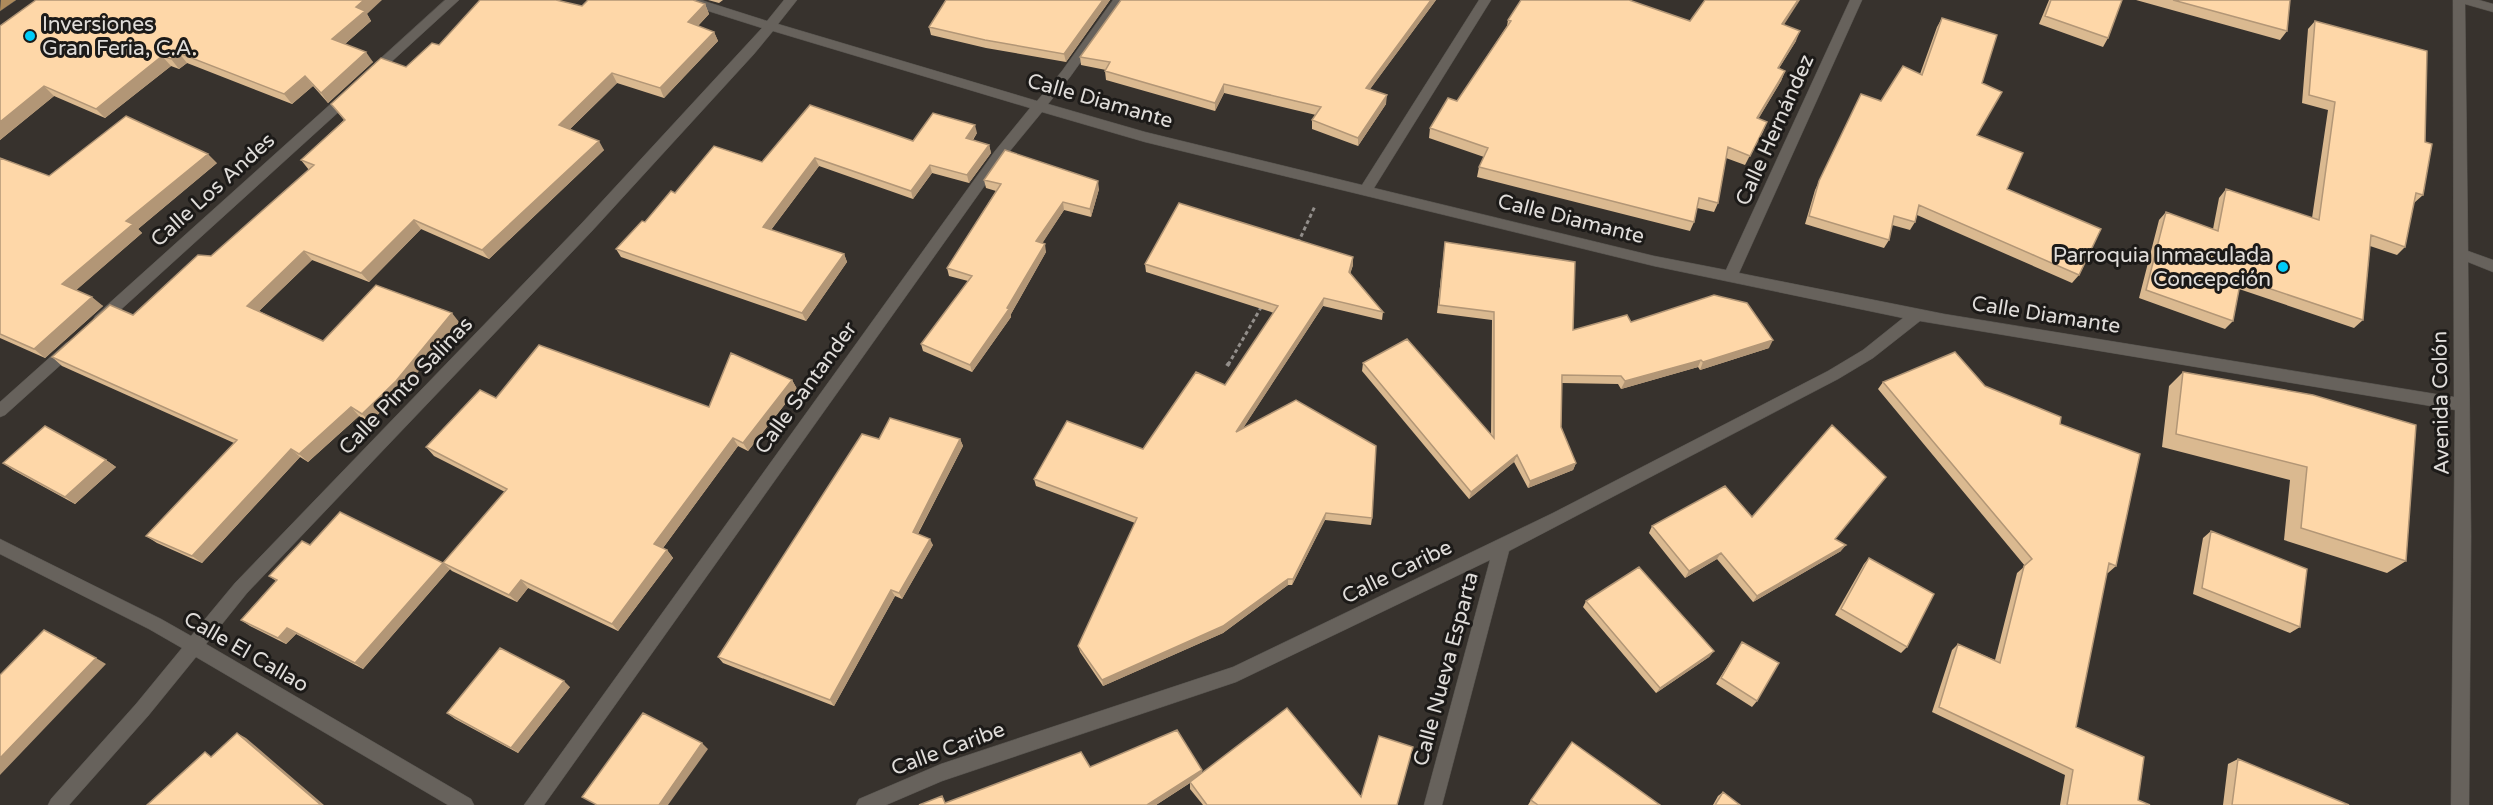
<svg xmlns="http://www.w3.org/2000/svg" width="2493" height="805" font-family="'Varela Round',sans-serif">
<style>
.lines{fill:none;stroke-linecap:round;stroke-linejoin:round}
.minor-casing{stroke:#54514c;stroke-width:1}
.major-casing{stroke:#54514c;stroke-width:1}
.path-far1{stroke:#938f8b;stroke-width:3;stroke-dasharray:4 3;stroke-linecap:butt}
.path{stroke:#938f8b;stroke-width:4;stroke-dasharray:4.5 3;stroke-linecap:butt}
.minor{fill:#67625c;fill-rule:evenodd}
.major{fill:#ad8a5b;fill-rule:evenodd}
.wall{fill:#dab990}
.shaded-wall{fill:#b29676}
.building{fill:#fed7a8;stroke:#b29676;stroke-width:1.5}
.poi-dot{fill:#00cbf8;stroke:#1c1a18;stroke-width:2}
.labels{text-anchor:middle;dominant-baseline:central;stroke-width:6;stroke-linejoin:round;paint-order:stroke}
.poi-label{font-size:21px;fill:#e0ddda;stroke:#1c1a18;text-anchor:start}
.street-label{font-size:21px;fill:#e0ddda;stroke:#1c1a18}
</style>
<rect width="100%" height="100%" fill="#37322d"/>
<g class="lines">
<defs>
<path id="minor" d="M445 0H459L377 75H369L367 72 369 69Z
M681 0H701L767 21 784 0H797L778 24 1037 101 1062 71 1113 0H1125L1070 77 1048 104 1145 132 1362 185 1479 0H1491L1374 188 1654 256 1726 270 1850 0H1862L1739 273 1944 314 2454 397 2453 0H2479L2493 4V12L2465 4 2468 251 2493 260V272L2468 262 2471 536 2469 805H2451L2455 410 1920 321 1873 358 1838 379 1509 551 1442 805H1424L1490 560 1236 682 942 781 886 805H856L859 799 941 764 1233 667 1553 513 1828 371 1863 350 1903 318 1654 266 1145 142 1042 112 1005 157 544 805H524L995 151 1030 108 773 31 754 54 592 231 247 593 206 644 471 799 474 805H448L196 657 148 716 69 805H48L51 799 136 704 182 648 149 629 0 554V539L161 619 191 636 235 583 582 223 762 28 683 3Z
M349 90 354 92 355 95 354 98 105 324H95L93 320 95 316 344 92Z
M71 341 76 343 78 347 76 351 5 415 0 417V402L66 343Z"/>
<path id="major" d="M1 0H16L0 11Z"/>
</defs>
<use href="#minor" class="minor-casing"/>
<use href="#major" class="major-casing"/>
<path class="path-far1" d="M1298 243 1315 206
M1228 365 1263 304"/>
<path class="path" d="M1227 366 1229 363"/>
<use href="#minor" class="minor"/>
<use href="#major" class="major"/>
</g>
<path class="wall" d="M708 0H723L719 3Z
M946 0H1110L1066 62 986 48 931 35 929 27Z
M1436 0 1370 89 1386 104 1358 146 1312 129V120L1316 115 1224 93 1215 111 1106 80 1105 71 1106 70 1081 65 1080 57Z
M2049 0H2122L2108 38 2103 47 2039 24Z
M2136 0H2290L2287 31 2280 40Z
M705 4 709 14 698 26 714 32 718 41 664 98 617 83 570 129 604 150 489 259 421 229 369 282 312 260 259 311 323 341 459 322 403 390 370 422 359 416 308 462 300 457 202 563 157 543 146 536 234 443 62 366 52 357 133 315 211 256 309 170 301 160 344 120 331 104 406 67 439 45 582 6Z
M367 14 371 21 345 44 373 62 328 103 313 86 292 104 187 63 179 69 171 66 105 118 54 96 0 140V26Z
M1942 18 1982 83 1977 135 2007 189 2079 275 2072 283 1917 215 1915 222 1910 230 1892 225 1889 240 1884 248 1805 224 1815 190 1861 94 1881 101 1920 74 1937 27Z
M1508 20 1690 21 1784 25 1796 41 1779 68 1785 71 1781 81 1758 119 1767 122 1745 165 1726 158 1718 203 1714 212 1697 208 1694 222 1690 231 1477 177 1479 167 1484 157 1429 138 1430 128 1457 101 1507 26Z
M2315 21 2423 195 2414 203 2405 247 2397 255 2370 246 2363 320 2354 328 2239 289 2233 321 2225 329 2139 298 2159 220 2166 212 2213 229 2219 198 2226 189 2312 218 2328 110 2302 103 2308 29Z
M977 133 973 140 989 145 991 153 969 183 932 173 913 199 819 166 771 230 844 254 847 262 806 321 621 257 616 249 675 193 762 162 913 141Z
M0 158 49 176 217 163 138 229 142 233 76 290 103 306 45 358 0 338Z
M984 180 1099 189 1091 217 1064 210 1042 243 1046 252 1011 314V317L972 372 923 351 921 344 968 281 949 276 947 268 996 191 986 188Z
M1445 242 1573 330 1631 322 1769 348 1700 370 1698 367 1621 389 1618 384 1562 383 1561 427 1576 463 1573 470 1528 488 1514 462 1469 499 1362 371 1363 363 1491 436 1492 320 1437 313Z
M1145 264 1353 265 1350 274 1383 312 1382 320 1323 306 1243 428 1372 518 1371 525 1325 520 1292 585H1288L1223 633 1103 686 1080 652 1078 646 1135 523 1036 486 1034 479 1143 449 1225 385 1274 313 1146 272Z
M2183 372 2313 395 2406 561 2387 573 2284 540 2290 480 2162 447 2169 386Z
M792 380 797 389 748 451 738 446 663 548 667 550 673 558 618 631 528 588 517 602 452 571 443 563 505 492 434 456 426 447 496 398 709 407Z
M1883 382 1985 386 2060 424 2116 566 2108 573 2107 572 2076 727 2138 800 2150 805H2060L2065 775 1932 712 1952 650 1958 644 1995 660 2017 573 2025 566 1878 389Z
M879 439H960L963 446 918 534 933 545 902 599 895 596 834 706 723 663 718 657Z
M106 460 116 467 75 504 13 470 3 463Z
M1752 517 1835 539 1841 551 1753 602 1717 559 1685 578 1649 533 1652 526Z
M2211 531 2300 627 2290 633 2193 594 2203 538Z
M310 545 443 563 450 569 363 669 296 634 286 644 250 626 241 620 276 581 269 576Z
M1869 558 1907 647 1901 653 1835 615 1864 564Z
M1586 601 1714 651 1709 657 1656 693 1583 607Z
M1742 642 1757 701 1752 707 1716 684Z
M570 687 518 753 455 719 447 713Z
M2238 759 2349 805H2223L2228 764Z
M1090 767 1202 773 1361 797 1397 805H1203L1190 789V783L1156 805H919L946 803Z
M1723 792 1740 805H1713L1718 796Z
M1531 800 1660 805H1528Z"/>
<path class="shaded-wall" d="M364 0H382L367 14 371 21 339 49 332 39 356 7Z
M1103 0H1110L1066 62 1064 54Z
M1431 0H1436L1365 96 1366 88Z
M1798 0H1800L1778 34 1782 24Z
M705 4 709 14 692 32 688 22Z
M1800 31 1796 41 1773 78 1778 68Z
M714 32 718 41 664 98 660 88Z
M366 52 373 62 328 103 321 93Z
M179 53 187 63 179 69 171 59Z
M162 56 171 66 105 118 96 109Z
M1785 71 1781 81 1753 128 1757 118Z
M612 73 617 83 565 134 559 125Z
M305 76 313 86 292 104 284 94Z
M1224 84V93L1215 111V103Z
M44 86 54 96 0 140V122Z
M1387 95 1386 104 1358 146V138Z
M1767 122 1763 132 1745 165 1750 156Z
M975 125 977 133 968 146 966 138Z
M599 141 604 150 489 259 482 250Z
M989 145 991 153 969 183 967 175Z
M208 154 217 163 138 229 142 233 73 293 62 284 126 221Z
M815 158 819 166 767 235 763 227Z
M930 165 932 173 913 199 911 191Z
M1098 181 1099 189 1091 217 1090 209Z
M1063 202 1064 210 1038 250 1036 241Z
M414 220 421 229 369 282 361 273Z
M1045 244 1046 252 1011 314V317L972 372 970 365 1007 308Z
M304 251 312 260 256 314 247 306Z
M844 254 847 262 806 321 802 313Z
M1353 257V265L1348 280 1349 272Z
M92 297 103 306 45 358 34 349Z
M1324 298 1323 306 1236 439V432Z
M452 313 459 322 403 390 370 422 362 414Z
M1773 340 1769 348 1700 370 1703 362Z
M1701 360 1698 367 1621 389 1625 381Z
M792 380 797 389 748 451 743 443Z
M351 407 359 416 308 462 299 454Z
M733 438 738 446 660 552 654 544Z
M960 439 963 446 915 539 913 532Z
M291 449 300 457 202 563 192 556Z
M1517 455 1514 462 1469 499 1471 492Z
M106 460 116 467 75 504 65 497Z
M1576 463 1573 470 1528 488 1530 481Z
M1326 513 1325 520 1292 585 1293 579Z
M930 539 933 545 902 599 899 593Z
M1846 545 1841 551 1753 602 1757 596Z
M667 550 673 558 618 631 612 624Z
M1721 553 1717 559 1685 578 1689 571Z
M443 563 450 569 363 669 355 663Z
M1288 579V585L1223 633 1103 686 1102 680Z
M521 580 528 588 517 602 509 595Z
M891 590 895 596 834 706 830 700Z
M287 628 296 634 286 644 278 638Z
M1714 651 1709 657 1656 693 1660 688Z
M96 658 106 664 0 775V758Z
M564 681 570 687 518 753 511 748Z
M237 733 246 738 324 805H321Z
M702 743 708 749 668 805H659Z
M1202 770V775L1156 805H1147Z"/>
<path class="building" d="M36 0H364L356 7 365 11 332 39 366 52 321 93 305 76 284 94 179 53 171 59 162 56 96 109 44 86 0 122V26Z
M480 0H556L582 6 588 0H693L705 4 688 22 714 32 660 88 612 73 559 125 599 141 482 250 414 220 361 273 304 251 247 306 323 341 376 285 452 313 396 381 362 414 351 407 299 454 291 449 192 556 146 536 237 440 52 357 110 305 133 315 198 255 211 256 314 165 301 160 345 120 331 104 381 58 406 67 432 43 439 45Z
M946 0H1103L1064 54 985 40 929 27Z
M1121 0H1431L1366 88 1387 95 1358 138 1312 120 1321 107 1224 84 1215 103 1105 71 1110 62 1080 57Z
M1521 0H1629L1690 21 1705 0H1798L1782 24 1800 31 1778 68 1785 71 1757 118 1767 122 1750 156 1728 147 1718 203 1699 198 1694 222 1479 167 1488 148 1430 128 1448 98 1457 101 1511 21 1508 20Z
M2051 0H2122L2108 38 2045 16Z
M2173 0H2290L2287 31Z
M1942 18 1997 35 1982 83 2002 92 1977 135 2023 153 2007 189 2101 229 2079 275 1919 205 1915 222 1894 216 1889 240 1809 216 1819 181 1861 94 1881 101 1903 66 1922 75Z
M2315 21 2427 51 2425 142 2432 144 2423 195 2416 193 2405 247 2371 235 2363 320 2241 279 2233 321 2146 290 2166 212 2218 231 2226 189 2319 220 2335 102 2309 95Z
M810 105 913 141 933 113 975 125 966 138 989 145 967 175 930 165 911 191 815 158 763 227 844 254 802 313 616 249 642 221 645 222 671 191 675 193 714 146 762 162Z
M126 116 208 154 126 221 133 224 62 284 92 297 34 349 0 334V158L49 176Z
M1005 150 1098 181 1090 209 1063 202 1036 241 1045 244 1007 308 1009 309 970 365 921 344 972 276 947 268 1001 184 984 180Z
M1179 203 1353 257 1349 272 1383 312 1324 298 1236 432 1296 400 1376 446 1372 518 1326 513 1293 579H1288L1223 626 1102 680 1078 646 1137 518 1034 479 1067 421 1143 449 1196 372 1225 385 1278 306 1145 264Z
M1445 242 1575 262 1573 330 1627 315 1631 322 1714 295 1747 303 1773 340 1703 362 1701 360 1625 381 1621 376 1562 375 1561 427 1576 463 1530 481 1517 455 1471 492 1363 363 1407 339 1494 438V312L1439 305Z
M539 345 709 407 731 353 792 380 743 443 733 438 654 544 667 550 612 624 521 580 509 595 443 563 507 489 426 447 480 390 496 398Z
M1955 352 1985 386 2061 417 2060 424 2140 454 2116 566 2109 563 2076 727 2144 757 2138 800 2150 805H2067L2073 770 1939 707 1958 644 2000 663 2024 566 2032 559 1883 382Z
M2183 372 2313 395 2416 425 2406 561 2301 528 2307 467 2176 434Z
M890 418 960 439 913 532 930 539 899 593 891 590 830 700 718 657 862 434 879 439Z
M1832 425 1886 477 1835 539 1846 545 1757 596 1721 553 1689 571 1652 526 1725 486 1752 517Z
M45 426 106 460 65 497 3 463Z
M340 512 443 563 355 663 287 628 278 638 241 620 277 580 269 576 302 541 310 545Z
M2211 531 2307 569 2300 627 2202 588Z
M1869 558 1934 594 1907 647 1841 609Z
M1639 567 1714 651 1660 688 1586 601Z
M44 630 96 658 0 758V675Z
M1742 642 1779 663 1757 701 1721 678Z
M500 648 564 681 511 748 447 713Z
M1287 708 1361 797 1379 736 1413 747 1397 805H1207L1190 782Z
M643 713 702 743 659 805H597L582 797Z
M1177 730 1202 770 1147 805H919L942 796 945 803 1081 752 1090 767Z
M237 733 321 805H147L205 752 211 757Z
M1572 742 1660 805H1538L1531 800Z
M2238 759 2349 805H2232Z
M1723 792 1740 805H1715Z"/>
<g class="poi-dot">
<circle cx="30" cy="36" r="6"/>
<circle cx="2283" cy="267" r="6"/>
</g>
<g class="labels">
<g class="poi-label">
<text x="42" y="24">Inversiones<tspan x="42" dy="24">Gran Feria, C.A.</tspan></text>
<text x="2271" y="255" text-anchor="end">Parroquia Inmaculada<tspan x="2271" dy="24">Concepción</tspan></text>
</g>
<g class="street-label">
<text transform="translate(1100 101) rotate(16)">Calle Diamante</text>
<text transform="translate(1775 130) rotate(-66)">Calle Hernández</text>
<text transform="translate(213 190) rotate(-42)">Calle Los Andes</text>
<text transform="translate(1571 219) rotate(14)">Calle Diamante</text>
<text transform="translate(2046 315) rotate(9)">Calle Diamante</text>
<text transform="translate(406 386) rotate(-46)">Calle Pinto Salinas</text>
<text transform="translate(806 388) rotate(-54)">Calle Santander</text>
<text transform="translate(2441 403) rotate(-91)">Avenida Colón</text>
<text transform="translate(1397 572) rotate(-26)">Calle Caribe</text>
<text transform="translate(246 652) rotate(30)">Calle El Callao</text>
<text transform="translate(1446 669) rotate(-75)">Calle Nueva Esparta</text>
<text transform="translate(948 749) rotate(-20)">Calle Caribe</text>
</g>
</g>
</svg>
